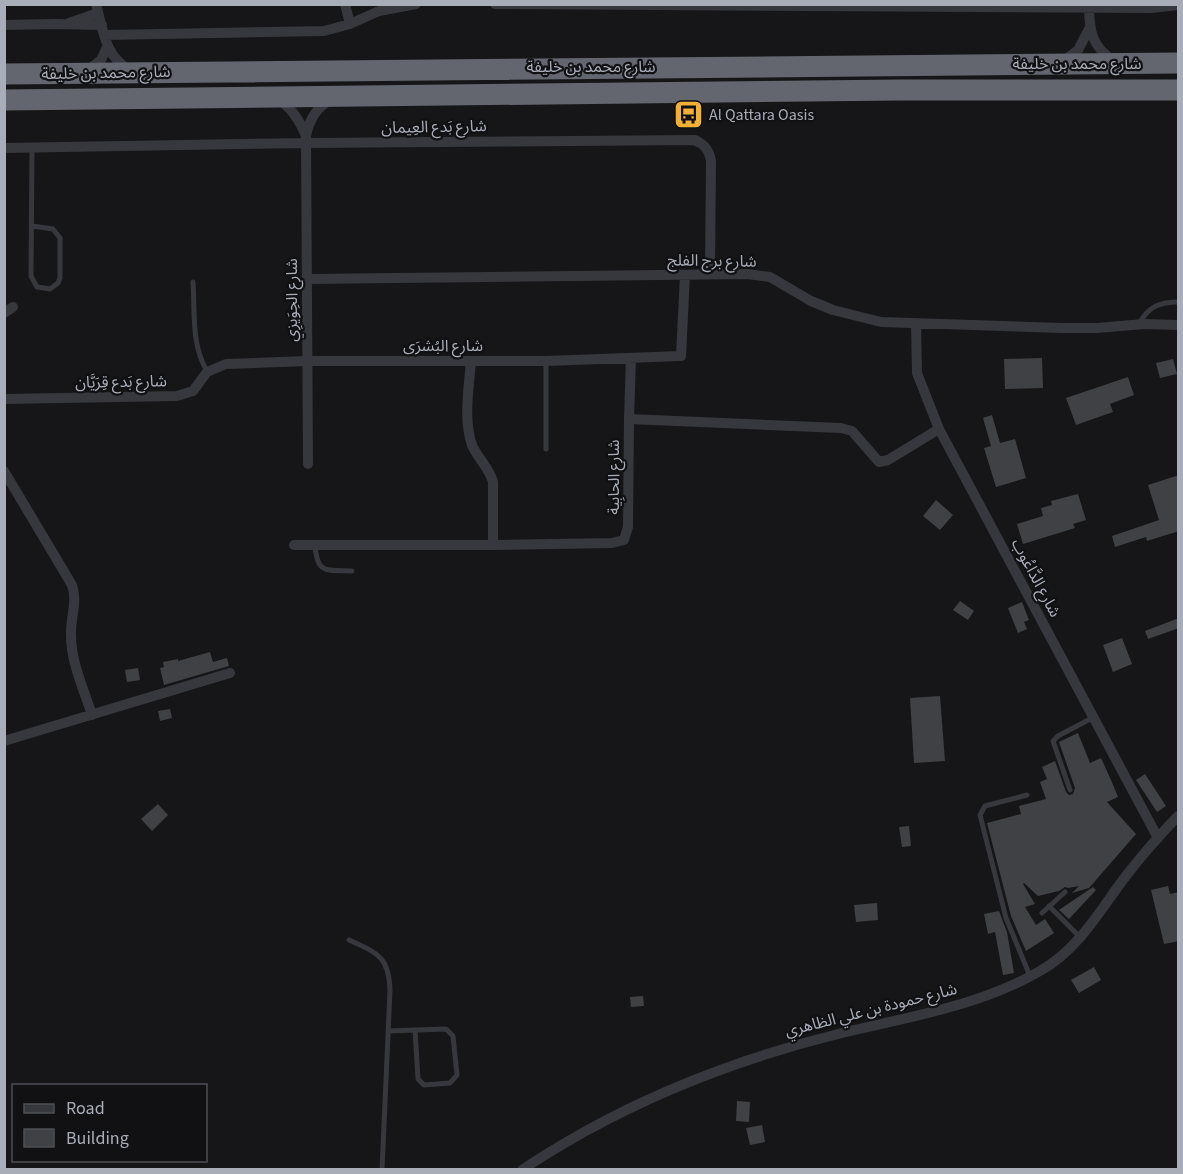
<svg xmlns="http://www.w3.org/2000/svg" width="1183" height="1174" font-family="'Source Sans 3','Noto Sans Arabic',sans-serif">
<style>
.building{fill:#404145}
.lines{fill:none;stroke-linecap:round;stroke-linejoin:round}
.lane{stroke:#37383d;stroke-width:5}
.street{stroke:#37383d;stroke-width:10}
.highway{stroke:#63666e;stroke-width:21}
.labels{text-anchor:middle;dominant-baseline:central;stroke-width:4.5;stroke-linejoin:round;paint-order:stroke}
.street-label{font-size:16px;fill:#a8adb8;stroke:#111113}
.poi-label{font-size:16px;fill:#a8adb8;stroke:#111113;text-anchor:start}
</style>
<rect width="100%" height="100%" fill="#161618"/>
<path class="building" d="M1042 358 1043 388 1005 389 1004 359Z
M1173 359 1177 374 1160 378 1156 363Z
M1128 377 1134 395 1110 404 1113 412 1076 425 1066 398Z
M992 415 1000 443 1015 439 1026 478 996 487 984 448 991 446 983 418Z
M1179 475V531L1147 541 1146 537 1115 547 1112 536 1159 520 1148 485Z
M1078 494 1086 520 1073 524 1075 528 1023 544 1017 524 1043 516 1041 508 1052 505 1051 501Z
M936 500 953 515 940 530 923 516Z
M960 601 974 611 968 620 953 610Z
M1022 602 1029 620 1024 622 1027 629 1018 633 1008 608Z
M1179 618V628L1148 639 1145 631Z
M1122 638 1132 664 1113 672 1103 645Z
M210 652 213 662 227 658 229 666 164 685 160 668 164 667 163 662 178 659V661Z
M138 668 140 680 127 682 125 670Z
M940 696 945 761 914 763 910 698Z
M170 709 172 718 160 721 158 711Z
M1078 733 1090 763 1101 758 1111 780 1118 797 1107 802 1136 834 1089 888 1072 893 1079 886 1068 888 1065 887 1059 891 1038 896 1024 883 1023 884 1035 904 1025 907 1036 925 1045 919 1054 933 1026 951 1011 916 987 823 1021 814 1019 806 1046 799 1040 782 1047 779 1042 767 1055 761 1066 792 1069 795 1073 794 1075 788 1059 742Z
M1145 774 1166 806 1157 812 1136 780Z
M158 804 168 815 152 831 141 819Z
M909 826 911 846 902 847 899 827Z
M1168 886 1170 894 1179 892V932H1177L1179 941 1164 944 1151 890Z
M1093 887 1096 890 1069 919 1059 910Z
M877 903 878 920 856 922 854 905Z
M999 911 1007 932 1014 973 1003 975 995 932 988 934 984 914Z
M1094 967 1101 980 1079 993 1071 980Z
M643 996 644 1006 631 1007 630 997Z
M737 1101 750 1102 749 1122 736 1121Z
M762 1125 765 1142 750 1145 746 1128Z"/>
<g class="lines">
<path class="lane" d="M32 226 53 229 60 238V278L58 283 50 289 37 287 31 276 32 148
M193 282C195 312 191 345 207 371
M1139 324C1148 307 1159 302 1178 302
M546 361V449
M315 545C317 575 327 570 352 571
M1070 790 1053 741 1058 736 1094 717
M1027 795 985 806 980 815 1006 918 1030 976
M1049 906 1080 937
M1042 913 1065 892
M349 940C377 953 389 956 390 990L382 1170
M388 1031 446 1029 453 1036 457 1075 450 1083 424 1085 418 1079 415 1030"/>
<path class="street" d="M96 4C103 30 105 57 130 70
M345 4 350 24
M495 4 1151 8 1178 5
M1089 4C1089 30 1091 46 1114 61
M69 23 98 13
M4 25 54 24 102 25
M104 35 324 31 350 24 379 11 416 4
M1064 61 1078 50 1089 29
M87 71 101 60 107 47
M278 99C292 108 300 121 306 136
M4 148 306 143 695 140C705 145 709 150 711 161L710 274
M307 279 747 274 770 277 811 301 833 310 881 322 1062 328H1097L1144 324 1178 325
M4 313 13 307
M916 324 917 373 939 429 1158 838
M471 361C469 387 463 420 472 445 478 459 489 467 493 482V545
M4 399 177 396 193 391 207 372 226 364 307 361H546L681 356 685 275
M629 419 631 358
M308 464 306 136C309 120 316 107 332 99
M4 471 72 585C78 603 70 618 71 636 71 662 84 690 92 715
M294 545H493L612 543 624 540 628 527 629 419 841 428 852 431 879 462 888 460 939 429
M4 741 230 673
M522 1170C542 1156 563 1144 584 1132 665 1087 752 1055 842 1033 908 1017 980 1006 1040 971 1074 952 1095 919 1117 888 1135 863 1156 839 1178 816"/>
<path class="highway" d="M4 74 1178 63
M4 100 900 90H1178"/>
</g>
<defs>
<symbol id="bus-square" viewBox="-11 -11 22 22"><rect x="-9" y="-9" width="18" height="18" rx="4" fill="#f2b134" stroke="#111113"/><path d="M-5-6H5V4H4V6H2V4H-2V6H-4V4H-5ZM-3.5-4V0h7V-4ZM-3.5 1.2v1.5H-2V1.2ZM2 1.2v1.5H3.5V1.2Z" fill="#111"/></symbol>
</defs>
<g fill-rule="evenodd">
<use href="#bus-square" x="672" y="98" width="33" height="33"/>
</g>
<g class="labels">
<g class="street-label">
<text x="1077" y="64">شارع محمد بن خليفة</text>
<text x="591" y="67">شارع محمد بن خليفة</text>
<text transform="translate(106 73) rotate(-1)">شارع محمد بن خليفة</text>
<text transform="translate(434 127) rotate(-1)">شارع بَدع العِيمان</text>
<text transform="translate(712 261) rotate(1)">شارع برج الفلج</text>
<text transform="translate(292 300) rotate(-90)">شارع الحِوَيزِي</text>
<text x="443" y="346">شارع البُشرَى</text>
<text transform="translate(121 382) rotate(-1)">شارع بَدع قِرَيَّان</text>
<text transform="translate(614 477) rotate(-90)">شارع الحابِية</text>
<text transform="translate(1036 578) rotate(62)">شارع الدَّاعُوب</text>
<text transform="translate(871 1010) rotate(-14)">شارع حمودة بن علي الظاهري</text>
</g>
<g class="poi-label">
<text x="709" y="115">Al Qattara Oasis</text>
</g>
</g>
<rect width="1183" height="1174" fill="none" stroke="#a8adb8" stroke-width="12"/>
<rect x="12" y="1084" width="195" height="78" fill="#111113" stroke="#4d4f55" stroke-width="1.5"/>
<rect x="24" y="1104" width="30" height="9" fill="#37383d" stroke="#4d4f55" stroke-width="1.5"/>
<text x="66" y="1114" font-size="18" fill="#a8adb8">Road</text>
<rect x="24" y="1129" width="30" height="18" fill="#404145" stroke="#4d4f55" stroke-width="1.5"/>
<text x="66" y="1144" font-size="18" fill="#a8adb8">Building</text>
</svg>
